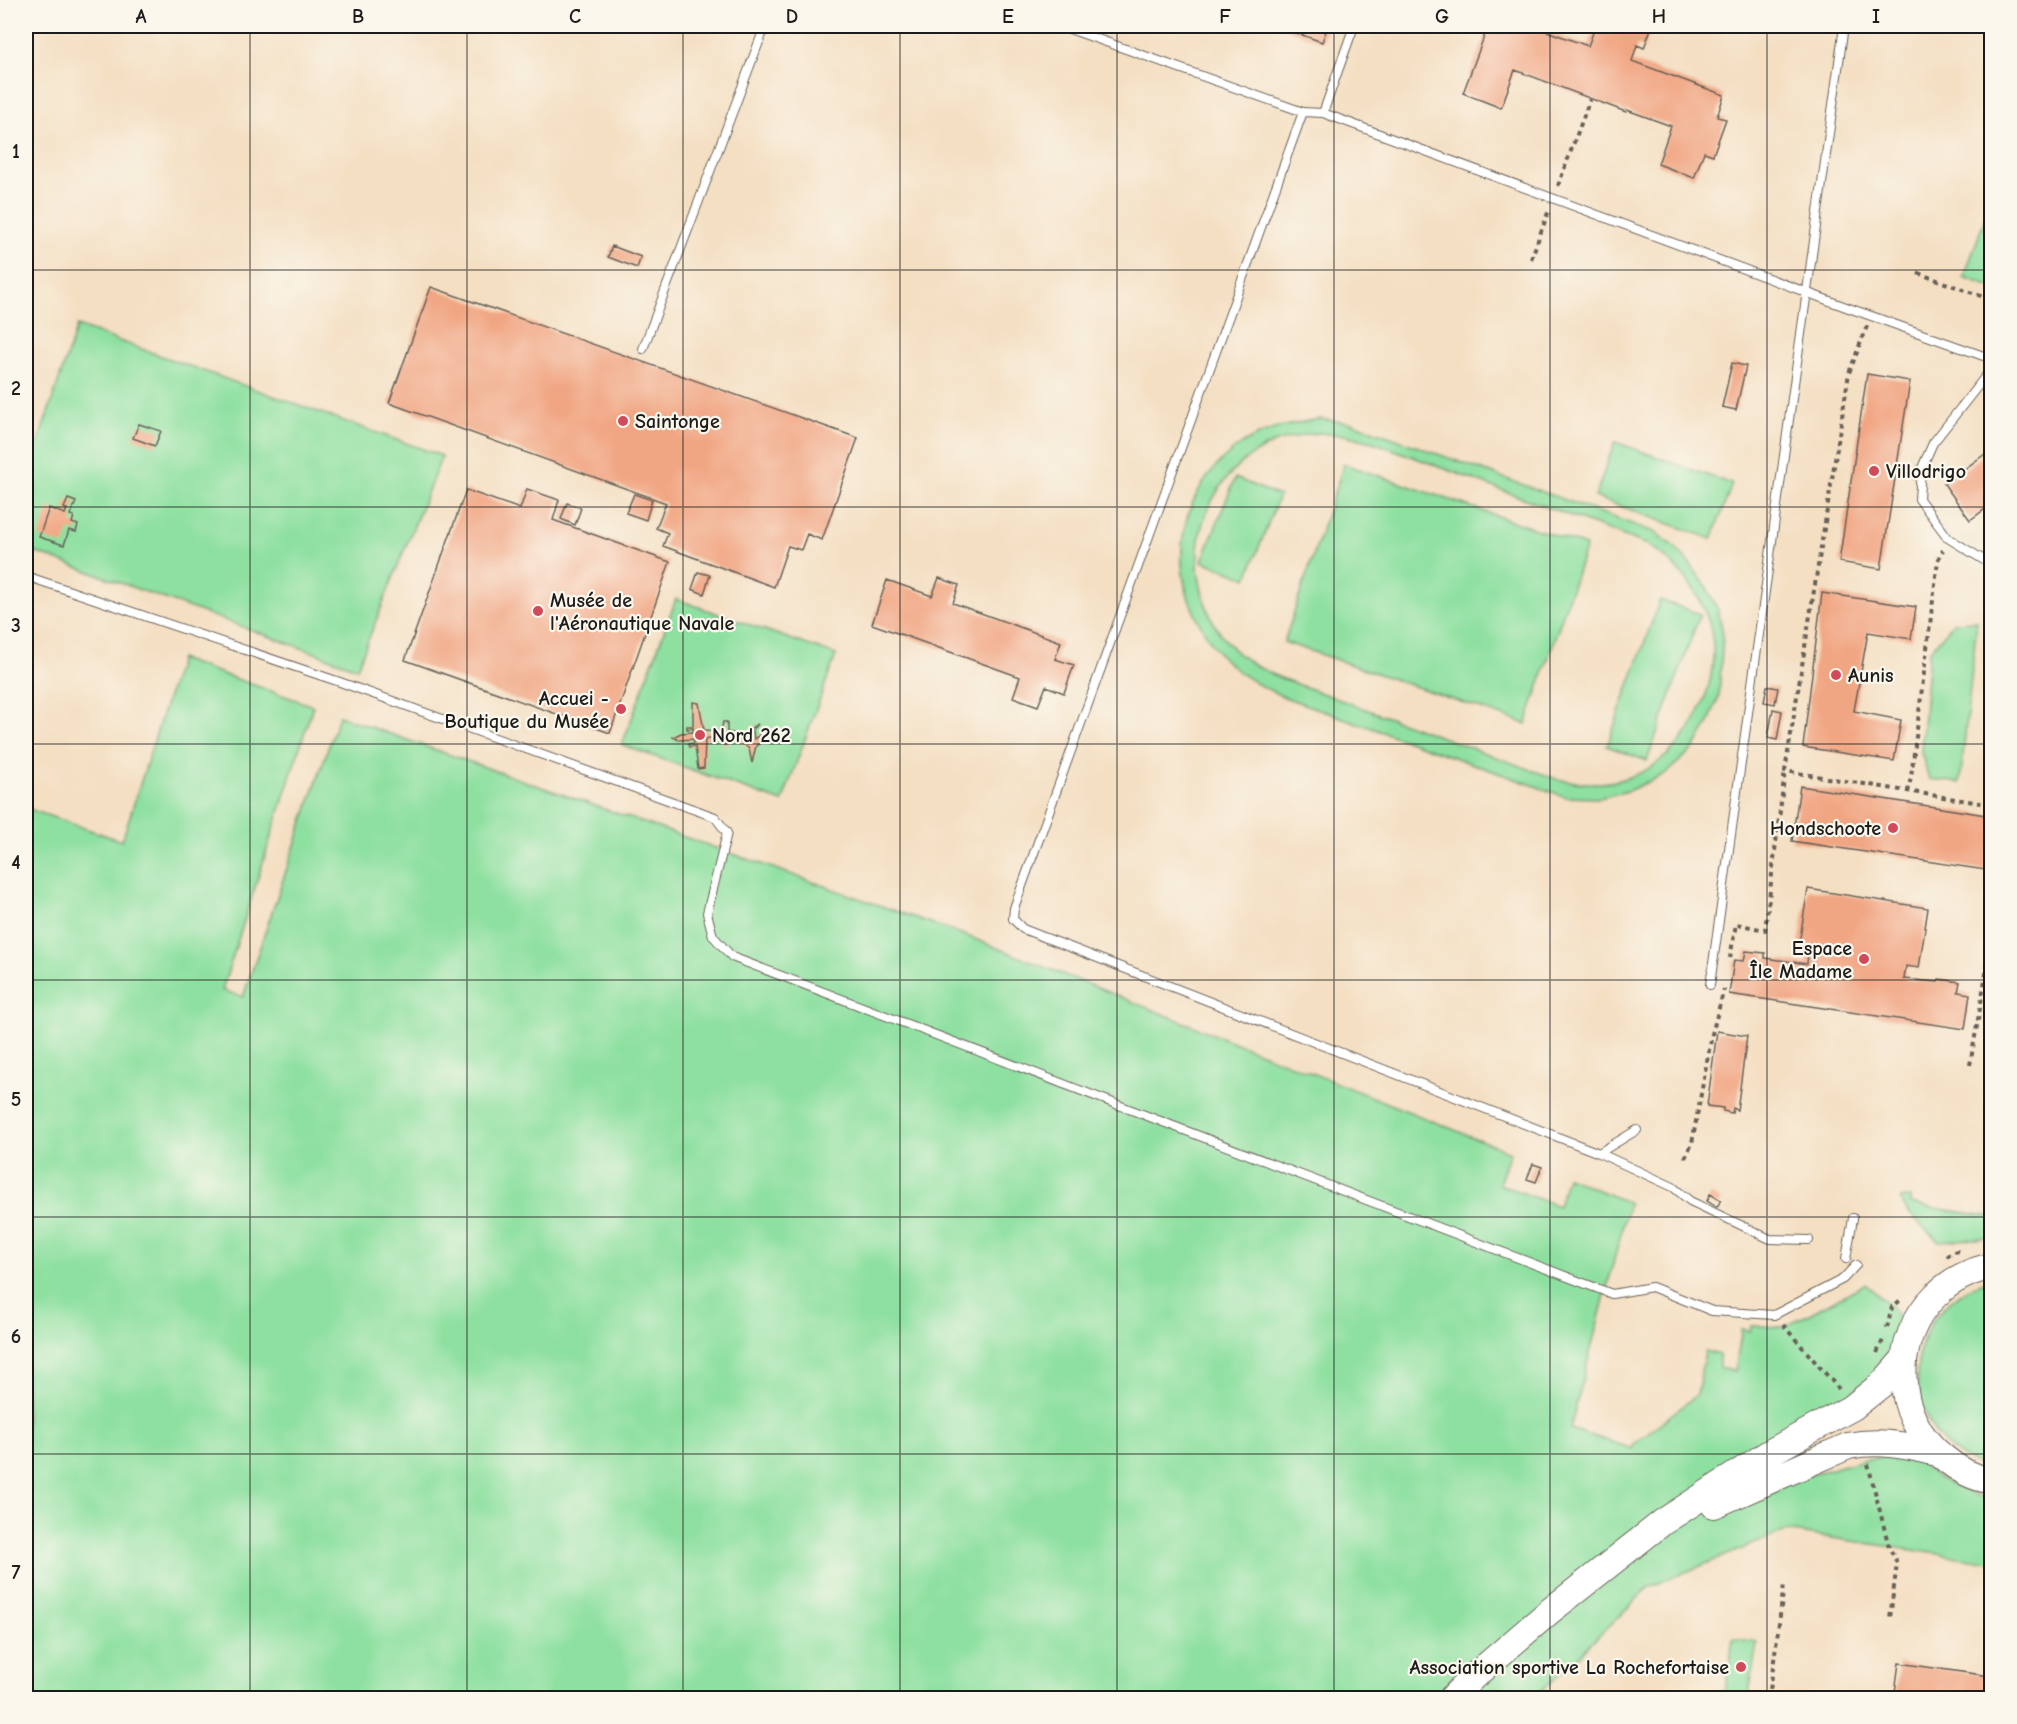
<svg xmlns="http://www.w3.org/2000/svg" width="2017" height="1724" font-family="'Comic Neue',sans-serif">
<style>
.green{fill:#8ee0a0;stroke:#557e5e;stroke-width:1.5;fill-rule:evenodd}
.building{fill:#f1a683}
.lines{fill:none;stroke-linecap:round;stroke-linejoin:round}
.service-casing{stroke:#686056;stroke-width:10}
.primary-casing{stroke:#686056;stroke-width:28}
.path{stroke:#686056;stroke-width:4;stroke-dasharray:4.5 4.5;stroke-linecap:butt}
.service{stroke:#fff;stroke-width:8}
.primary{stroke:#fff;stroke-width:26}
.grid{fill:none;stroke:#1c1c1c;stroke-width:1.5;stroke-opacity:0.55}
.poi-dot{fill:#d1495b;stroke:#fbf7ec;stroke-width:2}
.labels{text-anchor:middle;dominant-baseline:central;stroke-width:4.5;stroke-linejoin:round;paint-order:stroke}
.poi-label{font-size:20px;font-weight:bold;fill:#1c1c1c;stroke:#fbf7ec;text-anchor:start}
.neatline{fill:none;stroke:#1c1c1c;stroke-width:2}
.grid-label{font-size:20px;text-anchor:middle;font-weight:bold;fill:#1c1c1c}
</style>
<rect width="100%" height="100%" fill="#fbf7ec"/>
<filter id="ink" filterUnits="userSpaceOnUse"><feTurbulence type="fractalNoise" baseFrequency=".0167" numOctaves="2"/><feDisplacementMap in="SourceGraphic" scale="12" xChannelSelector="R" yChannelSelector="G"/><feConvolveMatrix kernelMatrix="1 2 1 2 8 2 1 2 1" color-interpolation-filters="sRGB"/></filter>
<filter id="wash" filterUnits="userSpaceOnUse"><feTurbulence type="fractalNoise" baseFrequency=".008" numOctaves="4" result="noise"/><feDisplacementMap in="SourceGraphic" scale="24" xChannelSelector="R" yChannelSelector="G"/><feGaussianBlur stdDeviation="1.35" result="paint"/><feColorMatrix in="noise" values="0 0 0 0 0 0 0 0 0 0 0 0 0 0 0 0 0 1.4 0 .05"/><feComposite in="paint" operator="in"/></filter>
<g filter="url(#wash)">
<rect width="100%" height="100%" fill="#f4dfc3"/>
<path class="green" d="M1991 201V287L1964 277Z
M77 326 442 456 357 668 26 549V478Z
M1320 419 1352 423 1654 532 1675 547 1690 564 1706 586 1718 610 1723 634 1719 696 1708 725 1693 749 1665 774 1628 791 1599 798 1566 797 1287 698C1265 689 1246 679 1228 663 1216 652 1207 637 1199 622 1167 562 1180 492 1235 449 1259 430 1290 424 1320 419ZM1319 433 1345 435 1376 443 1648 545C1682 566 1710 604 1713 645 1716 702 1679 764 1624 779 1601 786 1578 783 1556 779L1278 677C1260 668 1242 660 1229 644 1213 627 1204 604 1200 582 1189 525 1220 466 1274 443 1289 437 1304 435 1319 433Z
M1615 442 1732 484 1712 539 1595 497Z
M1344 464 1586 546 1526 724 1284 642Z
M1235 478 1279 496 1247 578 1202 561Z
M676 599 836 655 782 802 622 745Z
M1660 600 1700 614 1647 761 1607 746Z
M1977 621 1960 783 1929 779 1921 752 1929 652 1954 622Z
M180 659 313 706 222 990 243 997 339 716 967 936 1510 1152 1499 1184 1558 1206 1567 1177 1629 1203 1570 1429 1633 1449V1444L1697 1395 1705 1351 1719 1355V1368L1735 1371 1742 1329 1750 1331 1751 1326 1785 1327 1865 1284 1892 1307 1900 1320 1901 1340 1884 1370 1846 1397 1801 1425 1711 1473 1753 1487 1774 1485 1867 1459 1891 1455 1913 1458 1940 1479 1977 1496 1991 1497V1562L1786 1531 1649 1587 1535 1698H26V808L122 841Z
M1910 1197V1204L1991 1217V1238L1939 1241C1926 1229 1908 1216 1900 1199Z
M1991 1281V1468C1915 1452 1893 1357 1947 1304 1959 1293 1975 1283 1991 1281Z
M1733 1639 1757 1643 1749 1694 1758 1697V1698H1718L1719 1692 1725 1691Z"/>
<g id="blocks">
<path class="building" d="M1277 26H1328L1322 42Z
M1488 26H1533L1588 46 1594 30 1586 27 1587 26H1652L1644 48 1637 45 1632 61 1724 95 1717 117 1726 119 1713 155 1704 152 1694 178 1658 164 1671 126 1627 110 1626 112 1515 70 1501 108 1463 93Z
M612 246 641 257 637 268 608 257Z
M431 287 858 438 822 540 807 534 801 550 788 546 774 587 663 546 668 533 656 528 666 503 389 403Z
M1732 363 1746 366 1736 410 1722 407Z
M1867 374 1910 381 1881 569 1839 562Z
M139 424 161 431 155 446 133 438Z
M1992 449V504L1970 520 1944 484Z
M527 489 559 500 553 520 670 562 610 733 405 660 466 490 520 509Z
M634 494 652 500 646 520 626 513Z
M68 499 76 502 70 515 74 516 72 523 78 525 76 532 69 530 64 545 39 537 49 508 65 514 67 509 64 508Z
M567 503 581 508 575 525 561 519Z
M698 572 710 575 704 594 692 589Z
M939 578 959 585 953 603 1061 642 1055 659 1074 665 1064 693 1046 686 1038 706 1013 697 1020 677 872 624 887 580 932 596Z
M1822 593 1916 607 1911 639 1868 632 1854 711 1901 720 1894 761 1803 747Z
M1767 686 1778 688 1775 704 1764 702Z
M693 702 699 703 704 730 721 731 723 722H727V732L732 733 727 735 728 744 724 745 721 736 705 739 704 768 698 769 695 746 689 747 688 744 694 743V739L679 740 673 737 681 733 693 732V728L687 729V726H693Z
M1773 709 1782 711 1777 740 1768 738Z
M758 724 753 730 754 739 761 734 763 740 756 746 752 763 749 749 740 740V733L749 738 751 728Z
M1800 786 1992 816V871L1792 841Z
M1808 889 1928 908 1919 968 1906 966 1904 979 1938 982 1939 979 1960 982 1958 992 1970 994 1965 1029 1729 994 1734 960 1744 961 1746 951 1765 953V958L1807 964 1808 952 1798 950Z
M1717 1031 1747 1036 1737 1110 1733 1108 1732 1113 1723 1111V1108L1707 1106Z
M1533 1164 1542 1167 1536 1182 1527 1179Z
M1710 1194 1721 1200 1717 1207 1707 1201Z
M1899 1663 1989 1676 1988 1685 1992 1686V1698H1940L1895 1692Z"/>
</g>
</g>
<g filter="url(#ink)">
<use href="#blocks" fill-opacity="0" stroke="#686056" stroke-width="1.5"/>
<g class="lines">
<defs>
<path id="service" d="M1061 26 1303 112 1323 113 1846 307 1992 359
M1303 112 1014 908 1013 919 1023 929 1599 1153 1673 1187 1690 1201 1770 1239 1809 1240
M1323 113 1354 26
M643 349 765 26
M1992 368 1933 443 1921 470 1919 499 1948 538 1992 565
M26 576 337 681 715 817 727 833 707 913 713 936 732 957 1612 1294 1652 1287 1712 1311 1774 1315 1843 1279 1856 1265
M1710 985 1844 26
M1599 1153 1637 1130
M1846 1259 1853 1218"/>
<path id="primary" d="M1992 1266C1970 1271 1951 1280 1936 1295 1890 1339 1893 1418 1943 1457 1957 1469 1973 1478 1992 1481
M1714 1505 1848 1446C1878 1440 1907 1445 1937 1453
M1452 1698 1472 1678 1550 1611 1663 1522 1769 1453 1853 1407 1882 1384 1904 1359"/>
</defs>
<use href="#service" class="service-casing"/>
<use href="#primary" class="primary-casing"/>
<path class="path" d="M1558 186 1590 99
M1531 259 1549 210
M1918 273 1992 300
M1867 326 1849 373 1785 771 1992 805
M1908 792 1911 777 1938 560 1943 550
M1730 958 1736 924 1765 930 1785 771
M1970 1065 1992 940
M1685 1158 1692 1143 1712 1034 1724 989
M1947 1257 1953 1252 1961 1251
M1783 1325 1839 1389
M1887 1328 1892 1307 1902 1299
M1877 1353 1884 1338
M1868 1464 1889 1547 1897 1563 1890 1618
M1769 1698 1784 1585"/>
<use href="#service" class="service"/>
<use href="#primary" class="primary"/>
</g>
</g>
<path class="grid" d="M250 26V1698M467 26V1698M683 26V1698M900 26V1698M1117 26V1698M1334 26V1698M1550 26V1698M1767 26V1698M26 270H1992M26 507H1992M26 744H1992M26 980H1992M26 1217H1992M26 1454H1992"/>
<g class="poi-dot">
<circle cx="623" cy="421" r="6"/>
<circle cx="1874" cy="471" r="6"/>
<circle cx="538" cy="611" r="6"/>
<circle cx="1836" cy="675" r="6"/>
<circle cx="621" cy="709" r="6"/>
<circle cx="700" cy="735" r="6"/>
<circle cx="1893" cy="828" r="6"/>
<circle cx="1864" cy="959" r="6"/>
<circle cx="1741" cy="1667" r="6"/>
</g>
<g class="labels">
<g class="poi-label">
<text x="635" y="421">Saintonge</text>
<text x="1886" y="471">Villodrigo</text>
<text x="550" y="600">Musée de<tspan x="550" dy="23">l'Aéronautique Navale</tspan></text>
<text x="1848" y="675">Aunis</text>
<text x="609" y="698" text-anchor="end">Accuei -<tspan x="609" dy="23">Boutique du Musée</tspan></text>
<text x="712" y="735">Nord 262</text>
<text x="1881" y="828" text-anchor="end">Hondschoote</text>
<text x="1852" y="948" text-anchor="end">Espace<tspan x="1852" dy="23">Île Madame</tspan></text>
<text x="1729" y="1667" text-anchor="end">Association sportive La Rochefortaise</text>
</g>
</g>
<rect width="2017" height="1724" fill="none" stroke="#fbf7ec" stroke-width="66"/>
<rect x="33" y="33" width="1951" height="1658" class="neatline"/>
<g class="grid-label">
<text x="141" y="23">A</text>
<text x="358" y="23">B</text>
<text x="575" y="23">C</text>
<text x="792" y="23">D</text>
<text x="1008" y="23">E</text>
<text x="1225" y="23">F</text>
<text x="1442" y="23">G</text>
<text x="1659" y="23">H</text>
<text x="1876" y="23">I</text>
<text x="16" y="158">1</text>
<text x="16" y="395">2</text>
<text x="16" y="632">3</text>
<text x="16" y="869">4</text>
<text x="16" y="1106">5</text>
<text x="16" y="1343">6</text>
<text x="16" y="1579">7</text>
</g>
</svg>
